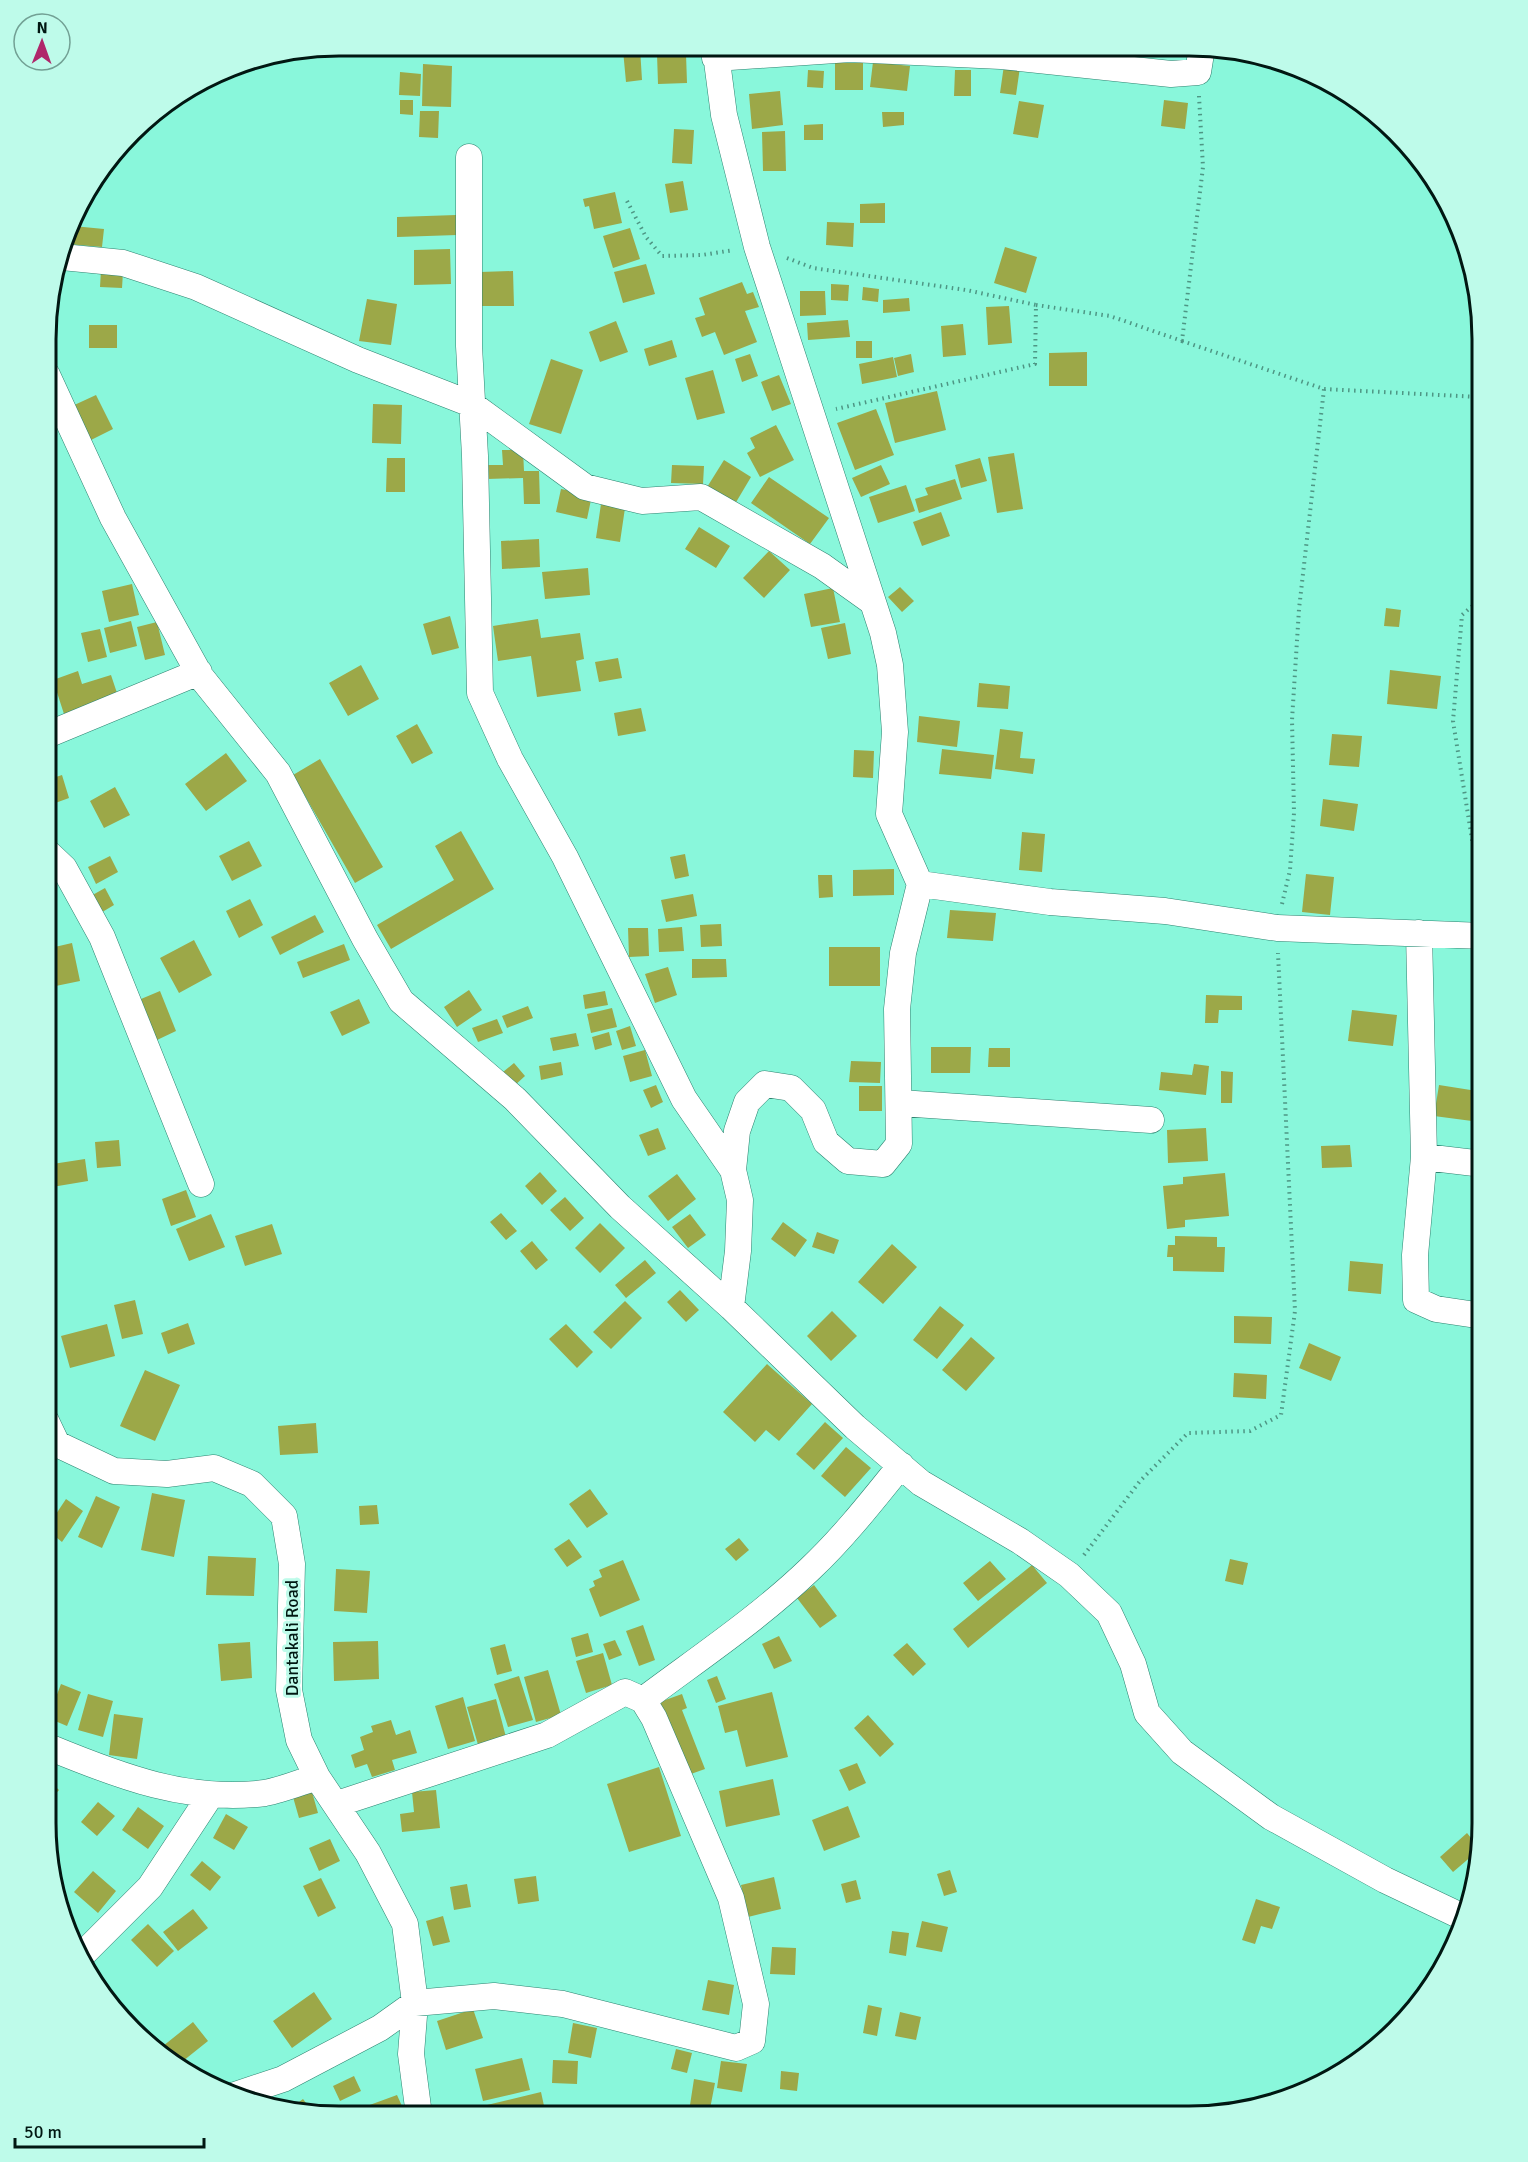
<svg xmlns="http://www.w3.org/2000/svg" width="1528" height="2162" font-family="Signika,sans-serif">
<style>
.building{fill:#9ca848}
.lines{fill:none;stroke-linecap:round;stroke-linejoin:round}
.minor-casing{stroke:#2d8370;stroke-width:27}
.path{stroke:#4e9684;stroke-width:4;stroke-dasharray:1.5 4.5;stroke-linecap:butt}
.minor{stroke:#fff;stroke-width:26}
.labels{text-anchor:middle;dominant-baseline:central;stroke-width:6;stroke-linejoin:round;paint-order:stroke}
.street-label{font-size:18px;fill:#011712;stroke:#befbea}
.rim{fill:none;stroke:#011712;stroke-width:3}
</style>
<rect width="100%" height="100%" fill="#89f7db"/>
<path class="building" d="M640 48 642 80 626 82 623 50Z
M657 54H686L687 83 658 84Z
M873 62 910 66 907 91 870 87Z
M835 63H863V90H835Z
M423 64 452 66 451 107 422 106Z
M1004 65 1020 67 1016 95 1000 93Z
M808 70 824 71 823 88 807 87Z
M955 70H971V96H954Z
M400 72 421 74 420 96 399 95Z
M780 91 783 125 752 129 749 94Z
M400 100H413V115L400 114Z
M1164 100 1188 103 1185 129 1161 126Z
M1019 101 1044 105 1038 138 1013 134Z
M420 111H439L438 138 419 137Z
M882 112H904V125L883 127Z
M823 124V140H804V125Z
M674 129 694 130 692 164 672 163Z
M785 131 786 171H763L762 132Z
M110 160 109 176 99 175Z
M683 181 688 210 670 213 665 184Z
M615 192 622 223 594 229 589 206 585 207 583 199Z
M885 203V223H860V204Z
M456 215 457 235 397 237V217Z
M827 222 854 223 853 247 826 245Z
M73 226 104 229 102 247 67 244Z
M630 228 640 259 613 268 603 236Z
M1005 247 1037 257 1026 293 994 283Z
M450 249 451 284 414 285V250Z
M646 264 655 294 623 303 614 272Z
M101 270 123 272 122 288 100 287Z
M513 271 514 306H481L480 272Z
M742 282 747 294 753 292 759 307 745 311 757 342 724 355 715 332 702 337 695 318 705 315 699 298Z
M831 284 849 285 848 301 831 300Z
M863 287 879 289 878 302 862 300Z
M800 291H825L826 315 800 316Z
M909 298 910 311 883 313V300Z
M367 299 397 304 391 345 359 341Z
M1009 306 1012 343 988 345 986 307Z
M848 320 850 337 808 340 807 323Z
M616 321 628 352 600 362 589 332Z
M963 324 966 355 943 357 941 326Z
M89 325H117V348H89Z
M672 340 677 357 649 366 644 349Z
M856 341H872V358H856Z
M1087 352V386H1049V353Z
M750 354 758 376 742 382 735 359Z
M911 354 914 372 898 376 894 358Z
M893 357 897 377 862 384 859 364Z
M551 359 583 370 561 434 529 424Z
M713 370 725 413 697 420 685 378Z
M779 375 791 404 772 411 761 382Z
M937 391 946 430 895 443 885 403Z
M96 395 113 429 87 442 70 407Z
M373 404 402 405 401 444 372 443Z
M876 409 894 455 855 470 837 423Z
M776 425 794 460 760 477 747 453 755 448 750 438Z
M502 450H523L524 471H539L540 504H524L523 478 487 479V465H503Z
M1014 453 1023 509 997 513 988 457Z
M387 458H405V492H386Z
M980 458 987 481 961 488 955 465Z
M724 460 751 477 732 509 704 492Z
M672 465 704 466 703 484 671 483Z
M881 465 890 484 861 497 852 478Z
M769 477 829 518 810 544 751 503Z
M955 479 962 499 919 513 915 499 928 495 925 488Z
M906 485 915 511 878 523 869 497Z
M561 489 592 495 587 519 556 512Z
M601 504 625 508 620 542 596 538Z
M941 512 950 536 922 546 913 522Z
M699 527 730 546 716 568 685 549Z
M539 539 540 567 502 569 501 541Z
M769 551 790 570 764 598 743 578Z
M588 568 590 595 545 599 542 572Z
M132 584 139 615 109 622 102 591Z
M900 587 914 601 902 612 888 597Z
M833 588 840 622 811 627 804 594Z
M1386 608 1401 610 1399 627 1384 626Z
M450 616 459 648 432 655 423 624Z
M538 619 541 638 580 633 584 659 576 661 581 691 537 697 531 656 498 661 493 626Z
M131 621 137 646 110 653 104 628Z
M157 622 165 655 145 660 137 627Z
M845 623 851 654 828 659 821 628Z
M100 629 107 657 88 662 81 633Z
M618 658 622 678 599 682 595 662Z
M361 665 379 699 348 716 329 683Z
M1390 670 1441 676 1437 709 1387 704Z
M78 671 82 684 111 675 118 696 64 714 53 680Z
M979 683 1010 686 1008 709 977 707Z
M641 708 646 731 618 736 614 713Z
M919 716 960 721 957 747 917 742Z
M417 724 433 753 412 764 396 736Z
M1000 729 1023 732 1020 758 1035 759 1033 774 995 769Z
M1332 734 1362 736 1359 767 1329 765Z
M942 749 994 755 991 779 939 774Z
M854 750 874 751 873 778 853 777Z
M226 753 247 781 206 811 185 784Z
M320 759 383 867 355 883 293 775Z
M50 761 56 777 62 775 69 798 47 806V762Z
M115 787 130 815 104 828 90 801Z
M1323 799 1358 804 1354 831 1320 826Z
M461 831 494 889 391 949 377 925 454 880 435 846Z
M1022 832 1045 834 1042 872 1019 870Z
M249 841 262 866 232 881 219 856Z
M685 854 689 876 675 879 670 857Z
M110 856 118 872 96 884 88 867Z
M894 869V895L853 896V870Z
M1306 874 1334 877 1330 915 1302 912Z
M818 875H832L833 897 819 898Z
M105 888 114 905 99 914 89 897Z
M693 894 697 916 666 922 661 900Z
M250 899 263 925 239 938 226 911Z
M950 910 996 913 993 941 947 938Z
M315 915 324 932 280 955 271 937Z
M721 924 722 946 701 947 700 925Z
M682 927 684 951 659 952 658 929Z
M628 928H648L649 956 629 957Z
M194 940 212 975 179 993 160 958Z
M72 943 80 981 46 988V949Z
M344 944 350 960 303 978 297 962Z
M829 947H880V986H829Z
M692 959H726L727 977 692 978Z
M668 967 677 995 655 1003 645 974Z
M469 990 482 1010 457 1027 444 1007Z
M160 991 176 1031 157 1040 141 999Z
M605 991 608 1005 585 1009 583 995Z
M1206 995 1242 996V1010H1219L1218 1023H1205Z
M359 999 370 1023 342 1036 330 1012Z
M528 1006 533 1018 507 1028 502 1016Z
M612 1008 617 1027 591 1033 587 1014Z
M1352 1010 1397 1015 1393 1046 1348 1041Z
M497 1019 503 1033 478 1042 472 1028Z
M630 1026 636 1046 622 1050 616 1031Z
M609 1032 612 1045 595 1050 592 1037Z
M576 1033 579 1046 553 1051 550 1038Z
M931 1047H971L970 1073H931Z
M989 1048H1010V1067H988Z
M645 1050 652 1076 630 1082 623 1056Z
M851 1061 881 1062 880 1083 849 1082Z
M561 1062 563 1075 541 1080 539 1066Z
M514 1063 525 1076 514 1086 503 1072Z
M1194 1064 1209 1066 1206 1095 1159 1090 1161 1072 1192 1075Z
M1221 1071 1233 1072 1232 1103H1221Z
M656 1085 663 1102 651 1108 643 1090Z
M1439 1085 1477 1091 1472 1121 1434 1116Z
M859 1086H882V1111H859Z
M658 1128 666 1149 648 1156 639 1135Z
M1206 1128 1208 1161 1168 1163 1167 1130Z
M119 1140 121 1166 97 1168 95 1142Z
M1350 1145 1352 1167 1322 1168 1321 1146Z
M85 1159 88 1181 46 1188V1165Z
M540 1172 557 1191 542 1205 525 1186Z
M1225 1173 1229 1216 1185 1220V1227L1167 1229 1163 1186 1183 1184V1177Z
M677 1174 696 1199 668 1221 648 1196Z
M186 1190 196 1217 171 1226 162 1199Z
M565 1197 584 1218 570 1231 550 1210Z
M501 1213 517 1231 506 1240 490 1222Z
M211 1214 225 1247 189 1261 176 1229Z
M690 1214 706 1235 688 1248 672 1227Z
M783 1222 807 1240 795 1257 771 1239Z
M600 1223 625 1248 600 1273 575 1248Z
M272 1224 282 1254 245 1266 235 1236Z
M817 1232 839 1240 834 1254 812 1247Z
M1175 1236 1217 1237V1247H1225L1224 1272 1173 1271V1257H1167L1168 1245H1175Z
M532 1241 548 1260 536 1270 520 1251Z
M892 1244 917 1267 883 1304 858 1282Z
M645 1260 656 1273 626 1298 615 1285Z
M1350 1261 1383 1264 1381 1294 1348 1291Z
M680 1290 699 1310 686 1322 667 1302Z
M135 1300 143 1334 122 1339 114 1305Z
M625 1301 642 1318 611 1349 593 1332Z
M940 1306 964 1325 937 1359 913 1340Z
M832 1311 857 1336 831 1361 807 1336Z
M1234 1316 1272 1317 1271 1344 1234 1343Z
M188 1323 195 1344 168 1354 161 1333Z
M107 1324 115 1356 70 1368 61 1336Z
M566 1324 593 1352 577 1368 549 1339Z
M971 1337 995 1358 966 1391 942 1370Z
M1309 1343 1341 1357 1331 1381 1299 1368Z
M767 1364 812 1404 779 1441 766 1430 755 1442 723 1412Z
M145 1370 180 1385 155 1441 120 1426Z
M1234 1373 1267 1375 1266 1399 1233 1397Z
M825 1422 843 1438 814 1470 796 1454Z
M316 1423 318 1453 280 1455 278 1426Z
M846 1447 871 1468 845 1497 821 1476Z
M590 1489 608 1514 587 1528 569 1504Z
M152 1493 185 1500 174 1557 141 1550Z
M96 1496 120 1507 102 1548 78 1537Z
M66 1499 83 1511 62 1542 46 1529Z
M377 1505 379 1524 360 1525 359 1506Z
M739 1538 749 1550 736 1561 725 1549Z
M569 1539 582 1557 567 1567 554 1549Z
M208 1556 256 1558 254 1596 206 1595Z
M1230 1559 1248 1563 1243 1585 1225 1581Z
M623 1560 640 1600 600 1617 589 1589 595 1586 593 1581 602 1577 599 1570Z
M990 1561 1006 1579 978 1601 963 1583Z
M1032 1565 1047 1583 968 1648 953 1629Z
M336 1569 370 1571 367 1613 334 1611Z
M814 1585 837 1616 820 1628 797 1598Z
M643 1625 655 1660 639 1666 626 1631Z
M588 1633 593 1652 576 1657 571 1638Z
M779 1636 792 1661 774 1669 762 1644Z
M615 1640 622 1655 609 1660 603 1644Z
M378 1641 379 1679 334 1681 333 1642Z
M250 1642 252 1678 221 1681 218 1644Z
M907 1643 926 1664 913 1676 893 1655Z
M505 1644 512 1671 497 1675 490 1648Z
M603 1653 612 1685 586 1693 576 1661Z
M548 1670 561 1715 536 1722 524 1677Z
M519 1676 533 1720 508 1727 494 1684Z
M717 1676 726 1699 716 1703 707 1680Z
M61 1684 81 1692 67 1726 48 1718Z
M772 1692 788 1757 746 1767 737 1730 725 1733 718 1706Z
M88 1694 113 1701 103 1737 78 1730Z
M682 1694 687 1708 682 1710 705 1769 688 1775 657 1703Z
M463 1697 475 1741 448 1749 435 1706Z
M496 1699 507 1741 479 1748 467 1707Z
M114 1714 143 1718 137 1759 109 1755Z
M868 1715 894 1744 880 1757 854 1728Z
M391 1720 396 1735 410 1730 417 1753 392 1760 395 1770 372 1777 367 1764 355 1768 351 1755 364 1750 360 1737 373 1732 371 1726Z
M857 1763 866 1783 849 1791 839 1770Z
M659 1767 681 1836 629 1852 607 1784Z
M45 1777 59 1790 45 1806Z
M773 1779 780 1815 726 1827 719 1791Z
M436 1790 440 1828 402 1832 400 1814 414 1812 412 1792Z
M312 1792 318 1813 299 1818 293 1797Z
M98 1802 115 1816 97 1836 81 1822Z
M848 1806 860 1837 824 1851 812 1820Z
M138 1807 164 1826 148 1849 122 1830Z
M226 1814 248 1827 234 1850 213 1838Z
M1467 1833 1480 1849 1453 1872 1440 1857Z
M330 1839 340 1861 319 1871 309 1848Z
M202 1861 221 1877 210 1891 190 1875Z
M950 1870 957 1892 944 1896 937 1874Z
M93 1871 116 1891 98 1913 74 1892Z
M536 1876 539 1901 518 1904 514 1879Z
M774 1877 781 1909 748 1917 741 1885Z
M321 1878 336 1908 318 1917 303 1886Z
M856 1880 861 1899 846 1903 841 1884Z
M467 1884 471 1907 454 1910 450 1887Z
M1256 1899 1280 1907 1272 1929 1261 1926 1255 1944 1242 1940Z
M193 1909 208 1928 178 1951 163 1932Z
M443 1916 450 1942 433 1946 426 1921Z
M922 1921 948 1927 942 1952 916 1947Z
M148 1924 174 1951 157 1967 131 1940Z
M892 1931 909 1933 906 1956 889 1953Z
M772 1947 796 1948 795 1975 770 1974Z
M708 1980 734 1985 729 2015 702 2010Z
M314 1992 332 2019 292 2048 273 2021Z
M868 2005 882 2008 877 2036 863 2033Z
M473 2009 483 2038 446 2050 437 2021Z
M900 2012 921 2017 916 2040 895 2036Z
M193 2022 208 2041 178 2065 163 2046Z
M573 2023 597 2028 591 2058 568 2053Z
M676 2049 692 2053 687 2073 671 2069Z
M522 2058 530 2090 483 2101 475 2069Z
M553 2060 578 2061 577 2084 552 2083Z
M721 2061 747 2064 742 2092 717 2088Z
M781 2071 799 2073 797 2091 780 2089Z
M354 2076 361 2091 340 2101 333 2086Z
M694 2079 715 2083 710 2109 690 2105Z
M541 2092 546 2115H490L487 2105Z
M397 2095 406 2115H345V2114Z
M303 2099 315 2115 287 2111Z"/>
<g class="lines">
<defs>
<path id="minor" d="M715 46 724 115 757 247 883 633 890 665 895 732 889 814 920 884 903 953 897 1009 899 1144 883 1164 848 1161 826 1142 813 1110 791 1088 765 1084 747 1102 737 1131 733 1170 740 1200 738 1251 731 1307
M715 58 850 49 1001 56 1171 74 1198 72 1202 47
M469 157V346L475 456 480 693 510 759 565 857 684 1099 733 1170
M62 257 123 263 196 287 358 360 471 404 585 487 642 501 701 497 822 566 871 601
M47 375 113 518 201 677 278 773 365 939 401 1001 515 1099 620 1207 731 1307 855 1427 921 1483 1020 1541 1069 1575 1109 1613 1133 1664 1147 1713 1182 1752 1271 1817 1385 1880 1467 1919
M47 735 199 672
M47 852 64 868 102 937 201 1184
M920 884 1050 902 1165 911 1277 928 1483 936
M1419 933 1424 1157 1415 1255 1416 1300 1436 1309 1483 1316
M900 1103 1151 1120
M1424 1157 1483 1164
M46 1421 57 1444 114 1471 167 1474 214 1468 252 1484 284 1516 292 1564 289 1690 299 1740 317 1777 368 1853 405 1924 415 2003 411 2054 419 2115
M643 1700C699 1658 759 1618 810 1569 843 1538 872 1501 901 1465
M51 1748C119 1776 189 1803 265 1793 282 1790 301 1782 317 1777
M79 1958 150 1887 210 1796
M232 2096 283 2079 380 2028 415 2003 494 1996 563 2004 736 2048 752 2041 756 2004 731 1898 654 1718 643 1700 625 1692 547 1735 337 1804"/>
</defs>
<use href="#minor" class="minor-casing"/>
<path class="path" d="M627 201 646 237 662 256 702 255 734 250
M787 258 813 268 966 290 1036 305 1035 364 836 409
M1036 305 1110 316 1182 341 1203 167 1199 96
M1182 341 1324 389 1479 397 1483 399
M1477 602 1462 615 1453 721 1483 908
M1483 604 1477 602 1474 583 1483 529
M1282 904 1290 870 1294 813 1292 720 1299 609 1324 389
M1084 1555 1140 1481 1188 1433 1250 1431 1281 1415 1295 1311 1278 953"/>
<use href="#minor" class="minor"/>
</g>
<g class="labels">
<g class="street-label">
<text transform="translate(292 1638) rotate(-90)">Dantakali Road</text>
</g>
</g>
<path d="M0 0H1528V2162H0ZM339 56H1189A283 283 0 0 1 1472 339V1823A283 283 0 0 1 1189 2106H339A283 283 0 0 1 56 1823V339A283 283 0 0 1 339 56Z" fill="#befbea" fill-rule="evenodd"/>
<path class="rim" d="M339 56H1189A283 283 0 0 1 1472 339V1823A283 283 0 0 1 1189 2106H339A283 283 0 0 1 56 1823V339A283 283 0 0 1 339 56Z"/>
<g transform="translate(42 42) rotate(1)"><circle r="28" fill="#befbea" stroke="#72a094" stroke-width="1.5"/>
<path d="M0-4.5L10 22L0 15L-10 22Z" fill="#af276b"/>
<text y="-9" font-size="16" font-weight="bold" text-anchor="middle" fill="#011712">N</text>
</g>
<path d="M15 2138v9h189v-9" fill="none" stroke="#011712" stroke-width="3"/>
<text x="24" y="2138" font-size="18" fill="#011712" stroke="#befbea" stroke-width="4.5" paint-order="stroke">50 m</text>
</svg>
